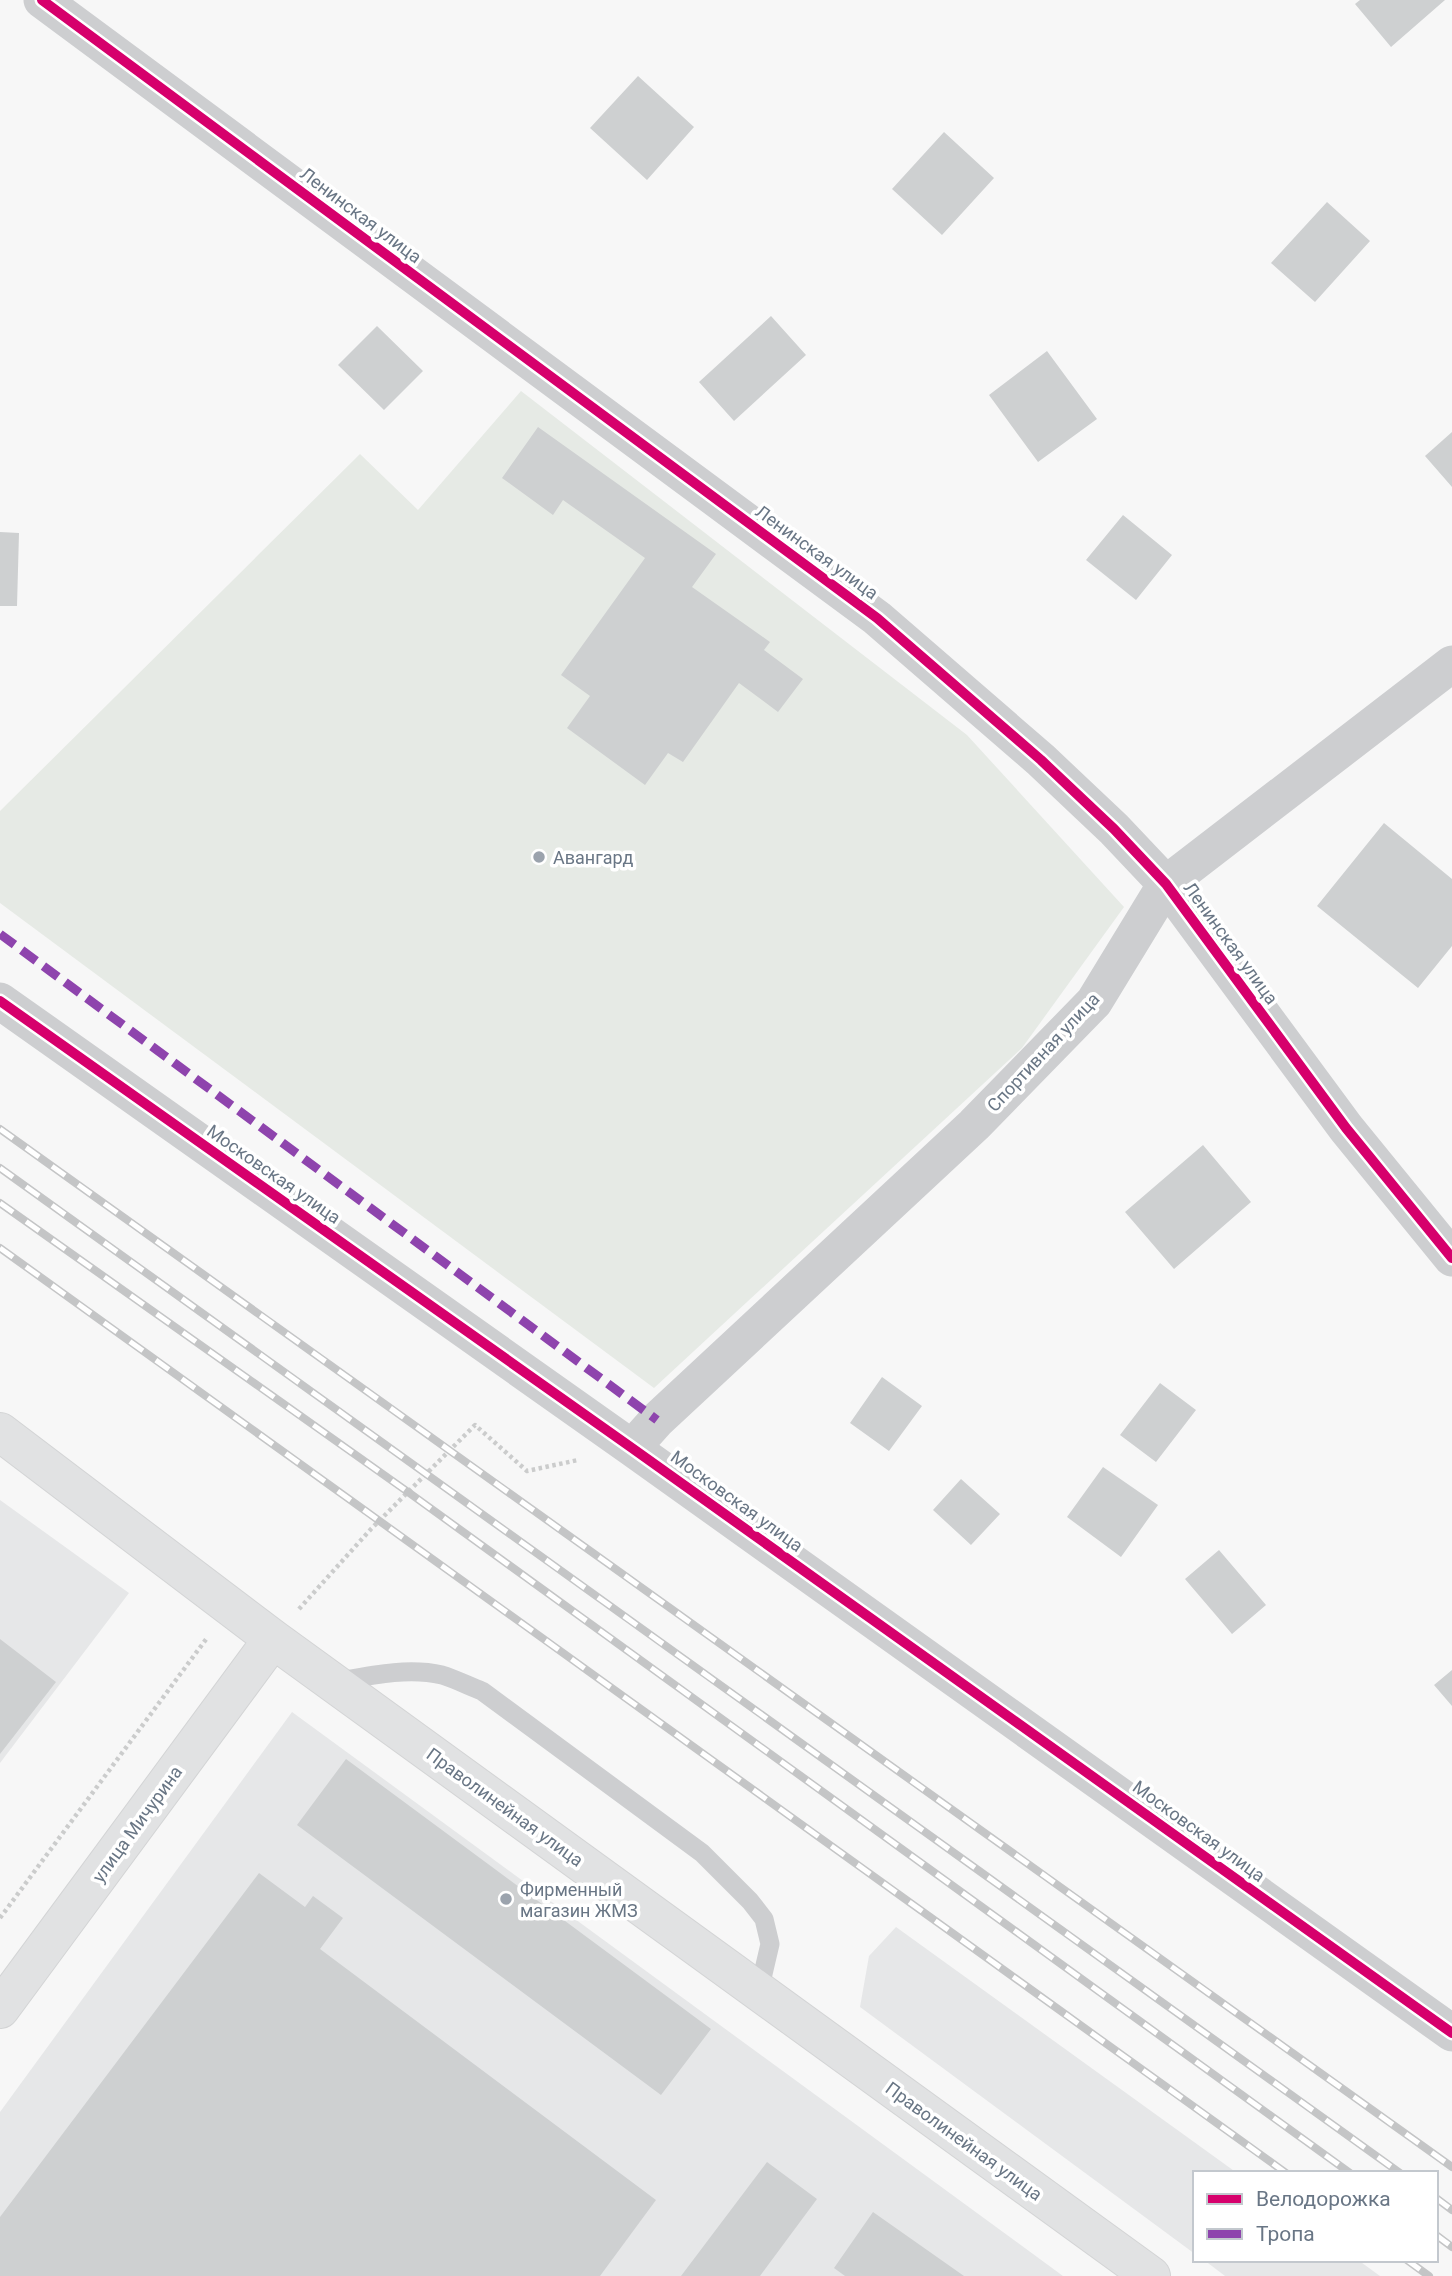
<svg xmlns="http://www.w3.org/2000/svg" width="1452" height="2276" font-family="Roboto,sans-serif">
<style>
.built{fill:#e6e7e8}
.green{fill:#e6eae5}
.building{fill:#ced0d1}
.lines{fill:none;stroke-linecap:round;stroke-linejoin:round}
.secondary-casing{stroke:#d3d4d5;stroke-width:40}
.path{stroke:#cbcccc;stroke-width:4.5;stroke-dasharray:3.5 3.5;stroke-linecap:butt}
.service{stroke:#cdced0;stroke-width:19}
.minor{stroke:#cdced0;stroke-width:37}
.secondary{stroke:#e1e2e3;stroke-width:38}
.rail-casing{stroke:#c4c5c6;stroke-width:8}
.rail{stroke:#fff;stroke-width:5;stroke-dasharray:16;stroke-linecap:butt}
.quiet{stroke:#8e44ad;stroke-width:9;stroke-dasharray:18 9;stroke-linecap:butt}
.cycleway-casing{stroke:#fff;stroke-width:15}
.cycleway{stroke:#d6006c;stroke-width:10}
.poi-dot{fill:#9ba3ad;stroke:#fff;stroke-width:2.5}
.labels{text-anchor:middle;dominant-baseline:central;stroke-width:7;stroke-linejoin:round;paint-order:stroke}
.street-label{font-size:18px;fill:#697685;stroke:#fff}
.poi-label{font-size:18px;fill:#697685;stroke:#fff;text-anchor:start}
</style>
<rect width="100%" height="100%" fill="#f7f7f7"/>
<path class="built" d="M0 1500 129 1593 0 1763Z
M292 1712 1063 2276H0V2112Z
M896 1927 1237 2173H1195V2254L860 2007 869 1956Z
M1204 2260H1358L1380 2276H1225Z"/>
<path class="green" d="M521 391 967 735 1124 907 1022 1048 654 1388 0 903V811L360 454 418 510Z"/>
<path class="building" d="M1360 0H1445L1391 47 1355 4Z
M638 76 694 127 647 180 590 128Z
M944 132 994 178 942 235 892 189Z
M1327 202 1370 241 1315 302 1271 263Z
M771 316 806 355 734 421 699 382Z
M377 326 423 371 384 410 338 365Z
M1047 351 1097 419 1038 462 989 395Z
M538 427 716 554 692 587 770 642 764 650 803 679 778 712 739 683 683 762 668 753 645 785 567 728 590 696 561 675 645 558 563 500 553 515 502 478Z
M1452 432V487L1425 456Z
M1123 515 1172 555 1136 600 1086 560Z
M0 532 19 533 17 606H0Z
M1384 823 1452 879V946L1418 988 1317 906Z
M1203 1145 1251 1202 1174 1269 1125 1212Z
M882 1377 922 1406 889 1451 850 1423Z
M1160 1383 1196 1410 1156 1462 1120 1435Z
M1103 1467 1158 1505 1121 1557 1067 1517Z
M961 1479 1000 1514 971 1545 933 1510Z
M1219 1550 1266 1605 1232 1634 1185 1579Z
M0 1639 56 1682 0 1754Z
M1452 1670V1706L1434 1685Z
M346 1759 711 2029 661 2095 297 1825Z
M259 1873 305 1907 313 1896 343 1918 320 1949 656 2200 600 2276H0V2217Z
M767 2162 817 2199 760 2276H681Z
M873 2212 964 2276H845L834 2268Z"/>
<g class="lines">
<defs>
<path id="secondary" d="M0 1432 273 1639 1151 2276
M0 2009 273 1639"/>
</defs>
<use href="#secondary" class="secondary-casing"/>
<path class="path" d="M299 1609 371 1529 475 1425 527 1471 578 1460
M0 1918 207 1638"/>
<path class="service" d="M334 1682C368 1676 407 1667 442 1675 455 1679 469 1686 482 1691L702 1853 750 1901 764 1919 770 1944 759 1991"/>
<path class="minor" d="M42 0 877 618 1041 760 1114 829 1166 884 1346 1128 1452 1258
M0 1001 632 1448 1452 2033
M632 1448 657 1420 974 1125 1094 1002 1166 884 1452 664"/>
<use href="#secondary" class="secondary"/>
<defs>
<path id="rail" d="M0 1129 1452 2167
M0 1168 1400 2173
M0 1203 408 1492 1350 2173
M0 1248 1286 2173
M1436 2198 1452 2210
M1436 2235 1452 2247
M1407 2260 1429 2276"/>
</defs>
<use href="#rail" class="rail-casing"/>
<use href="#rail" class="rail"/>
<path class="quiet" d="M0 934 657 1420"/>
<defs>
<path id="cycleway" d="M42 0 877 618 1041 760 1114 829 1166 884 1346 1128 1452 1258
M0 1001 632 1448 1452 2033"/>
</defs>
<use href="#cycleway" class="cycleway-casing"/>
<use href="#cycleway" class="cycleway"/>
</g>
<g class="poi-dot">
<circle cx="539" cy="857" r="7"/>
<circle cx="506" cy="1899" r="7"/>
</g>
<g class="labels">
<g class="street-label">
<text transform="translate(361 215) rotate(37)">Ленинская улица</text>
<text transform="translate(817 552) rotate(36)">Ленинская улица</text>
<text transform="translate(1231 943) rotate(54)">Ленинская улица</text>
<text transform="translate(1043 1052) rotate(-47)">Спортивная улица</text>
<text transform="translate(274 1174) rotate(35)">Московская улица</text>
<text transform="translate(737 1501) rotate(36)">Московская улица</text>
<text transform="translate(505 1807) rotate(36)">Праволинейная улица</text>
<text transform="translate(137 1824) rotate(-54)">улица Мичурина</text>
<text transform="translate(1199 1831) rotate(36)">Московская улица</text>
<text transform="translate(964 2141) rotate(36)">Праволинейная улица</text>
</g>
<g class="poi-label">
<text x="553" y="857">Авангард</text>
<text x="520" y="1889">Фирменный<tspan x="520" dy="21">магазин ЖМЗ</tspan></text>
</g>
</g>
<rect x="1193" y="2171" width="245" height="91" fill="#ffffff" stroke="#c3c8ce" stroke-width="2"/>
<rect x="1207" y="2194" width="35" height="10" fill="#d6006c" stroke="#c3c8ce" stroke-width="2"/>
<text x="1256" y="2206" font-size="21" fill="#697685">Велодорожка</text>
<rect x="1207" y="2229" width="35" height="10" fill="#8e44ad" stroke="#c3c8ce" stroke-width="2"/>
<text x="1256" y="2241" font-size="21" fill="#697685">Тропа</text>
</svg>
